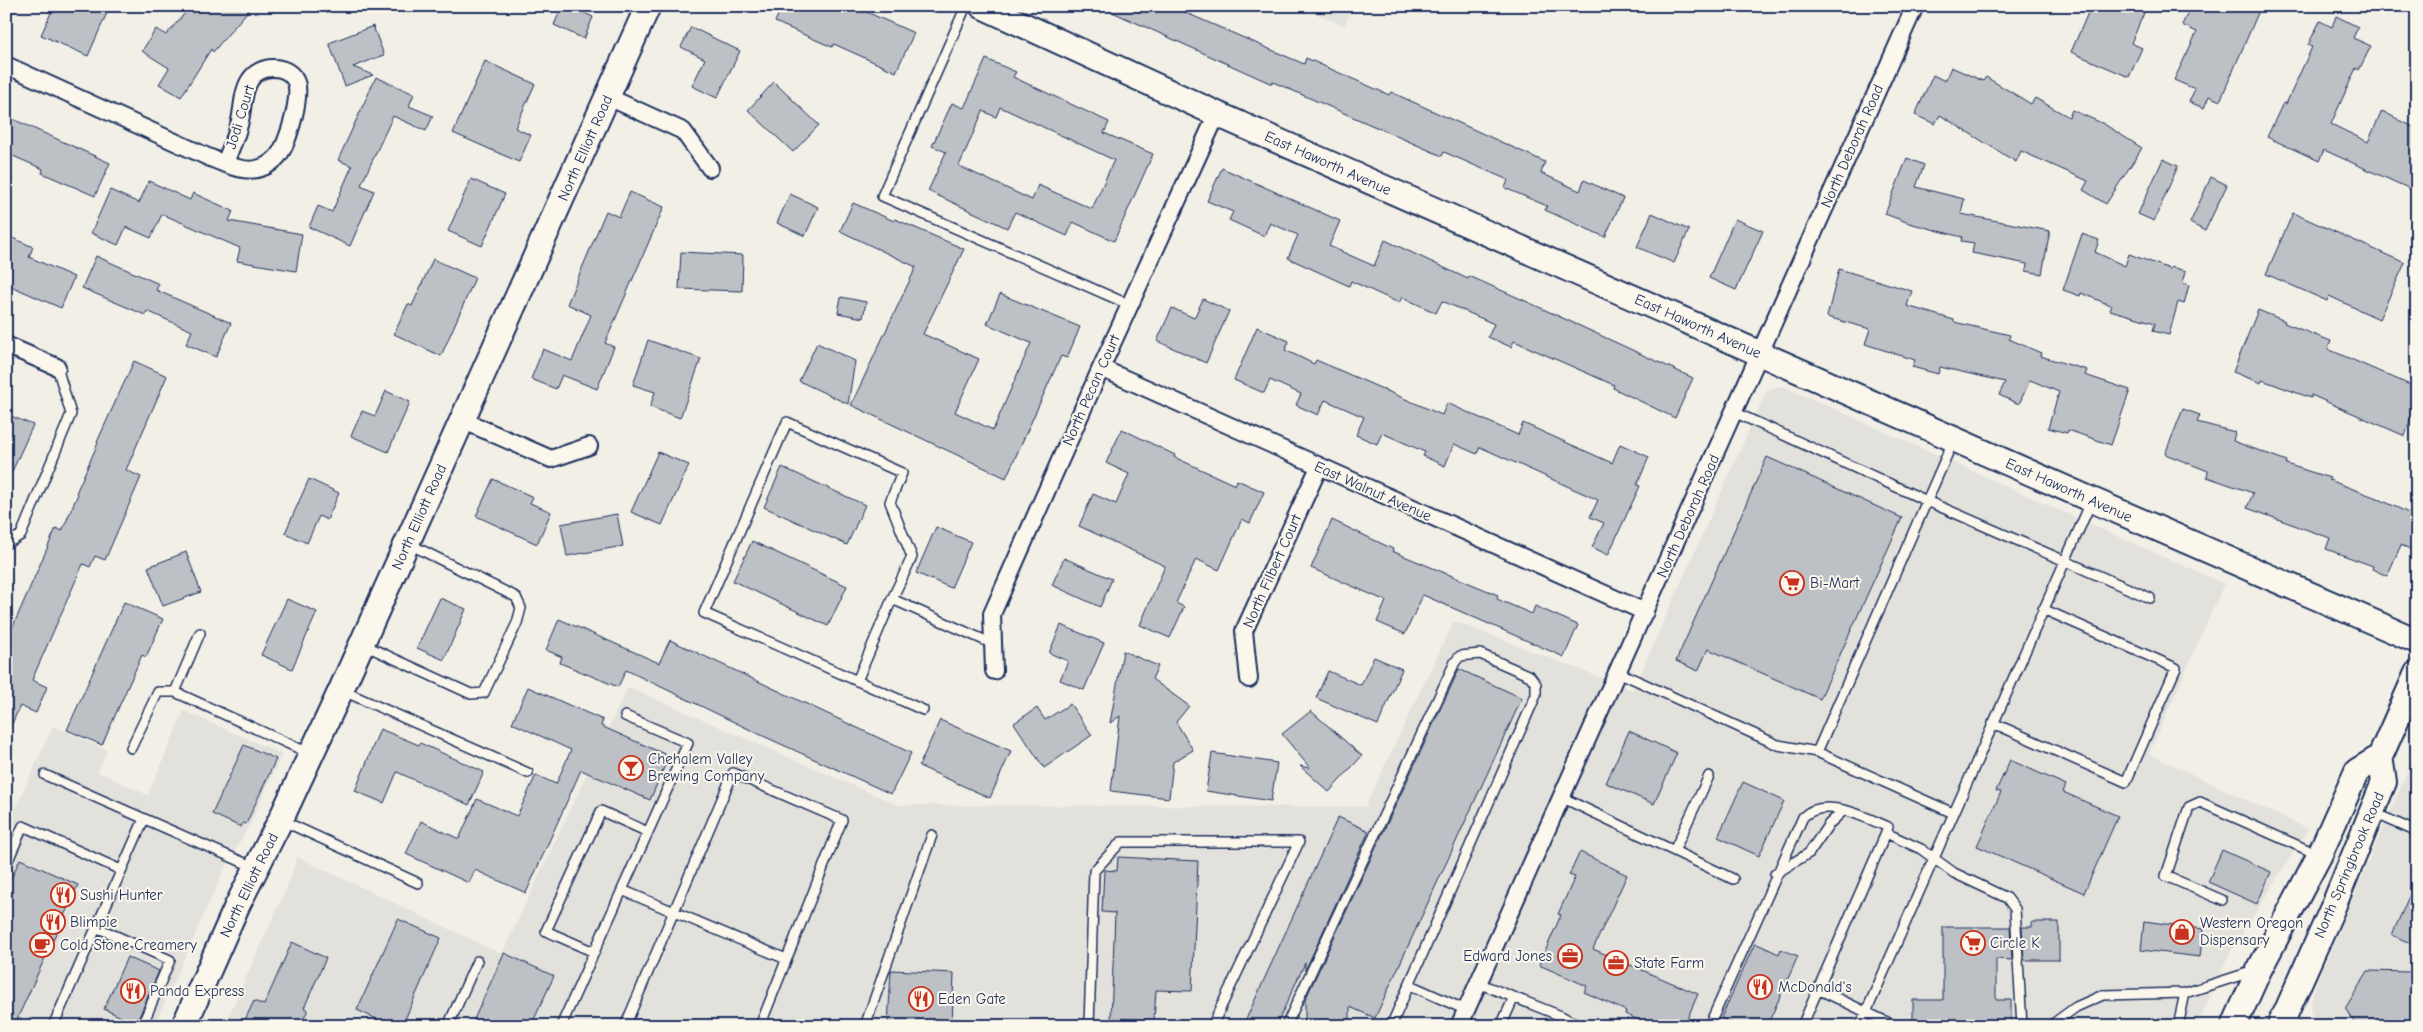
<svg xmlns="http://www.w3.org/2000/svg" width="2423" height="1032" font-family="'Comic Neue',sans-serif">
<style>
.built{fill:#e2e1dc}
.building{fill:#bdc0c4;stroke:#1b2f5e;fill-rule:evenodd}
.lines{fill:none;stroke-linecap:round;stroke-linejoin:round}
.lane-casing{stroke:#1b2f5e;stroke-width:12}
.street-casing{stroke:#1b2f5e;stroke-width:20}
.secondary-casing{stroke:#1b2f5e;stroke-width:28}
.highway-casing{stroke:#1b2f5e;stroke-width:31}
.lane{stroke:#fbf7ec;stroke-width:9}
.street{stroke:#fbf7ec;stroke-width:16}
.secondary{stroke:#fbf7ec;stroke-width:24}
.highway{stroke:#fbf7ec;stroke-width:28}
.labels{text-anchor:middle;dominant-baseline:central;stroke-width:4;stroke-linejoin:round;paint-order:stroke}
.street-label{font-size:15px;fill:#1b2f5e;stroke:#fbf7ec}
.poi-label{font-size:15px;fill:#1b2f5e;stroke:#fbf7ec;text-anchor:start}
</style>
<rect width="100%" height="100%" fill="#f2efe6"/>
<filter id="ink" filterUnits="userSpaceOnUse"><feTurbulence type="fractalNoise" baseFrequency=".02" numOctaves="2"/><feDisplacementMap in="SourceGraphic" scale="10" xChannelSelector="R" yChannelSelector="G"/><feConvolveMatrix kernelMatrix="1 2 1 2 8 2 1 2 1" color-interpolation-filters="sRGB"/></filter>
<g filter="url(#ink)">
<path class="built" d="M1299 6H1353L1344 26Z
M1778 386 1785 387 2224 584 2149 754 2308 829 2226 960 2197 1026H224L287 887 297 857 502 954 628 687 898 805 1365 807 1454 621 1633 690 1766 392Z
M184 711 282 754 251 822 225 868 154 1026H6V830L53 726 107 750 98 772 148 795Z
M2417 749V1026H2312L2311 1000 2316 984Z"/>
<path class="building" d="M54 6H110L88 56 41 35Z
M191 6H252L213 52 211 49 181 97 159 84 169 68 142 51 156 29 166 35Z
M562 6H570L593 17 584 39 554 25Z
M782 6H853L914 33 896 72 834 44 832 47 775 22Z
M1099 6H1186L1184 12 1304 64 1306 58 1389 95 1391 92 1545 162 1541 173 1580 191 1584 180 1623 198 1605 237 1545 210 1547 206 1505 188 1508 180 1444 152 1442 156 1273 82 1272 84Z
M2091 6H2147L2131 43 2142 48 2129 77 2071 52Z
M2191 6H2261L2220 101 2209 96 2204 108 2189 102 2195 89 2174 80 2197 32 2182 25Z
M2336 16 2358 27 2353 38 2371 46 2359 70 2356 68 2331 124 2368 142 2382 111 2417 129V192L2324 150 2319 161 2267 137 2283 103 2286 104 2312 47 2308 45 2320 21 2332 27Z
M373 26 384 55 353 67 373 75 345 86 329 43Z
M691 27 740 51 717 98 692 86 705 59 681 47Z
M986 59 1016 72 1013 77 1109 122 1104 133 1153 154 1114 241 1073 222 1067 236 1015 212 1007 228 928 191 946 152 932 146 952 103 964 108ZM1000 107 1114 160 1092 209 1038 185 1032 200 959 166 983 111 996 117Z
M485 61 535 84 515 128 531 135 519 162 453 133Z
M1951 67 1983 81 1986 77 2031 104 2035 98 2069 117 2072 110 2104 124 2142 148 2106 204 2083 190 2088 181 2021 151 2016 162 1940 115 1935 124 1915 115 1933 75 1945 81Z
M376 77 414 94 409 106 433 116 426 131 393 116 361 185 374 191 350 246 309 227 318 206 332 212 352 166 338 160Z
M774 82 819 125 793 152 748 110Z
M6 116 110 163 95 196 42 173 43 169 6 153Z
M1907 158 1924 165 1916 187 1964 199 1961 214 2050 231 2042 274 2026 271 2027 264 1972 253 1974 243 1961 241 1962 237 1909 223 1885 214Z
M2163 159 2178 166 2154 221 2138 214Z
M1222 168 1340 221 1329 246 1374 266 1385 240 1468 279 1469 276 1530 303 1693 378 1675 418 1613 388 1614 385 1514 341 1511 347 1488 337 1494 324 1442 301 1436 313 1402 297 1399 303 1351 281 1349 286 1288 258 1298 235 1270 223 1264 236 1229 220 1233 212 1207 201Z
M2211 177 2227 185 2205 231 2190 223Z
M471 179 505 194 482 246 448 231Z
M149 181 190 200 193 193 233 211 229 221 302 234 296 271 237 261 240 248 162 214 151 238 126 227 118 245 91 233 110 190 139 203Z
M630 192 664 207 605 343 614 347 597 389 562 375 556 389 531 379 543 349 572 361 591 315 567 304 606 211 619 217Z
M790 194 818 207 805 236 777 223Z
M853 203 894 221 895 219 964 249 923 334 979 359 955 412 993 430 1031 343 987 324 1000 294 1080 327 1067 358 1061 356 1006 478 851 405 916 267 840 231Z
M1652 213 1689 230 1674 263 1637 247Z
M2293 213 2405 263 2379 319 2329 296 2327 301 2266 274Z
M1735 219 1763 231 1736 290 1709 278Z
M2082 234 2099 240 2095 252 2125 266 2129 254 2170 269 2171 267 2186 271 2183 283 2189 285 2184 304 2178 302 2169 335 2153 331 2155 323 2110 310 2112 306 2081 293 2080 296 2063 290Z
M6 235 33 247 29 257 74 277 61 308 6 284Z
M681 252 743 255 742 291 679 289Z
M96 256 159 284 156 290 231 323 216 357 186 344 192 331 147 311 145 315 82 288Z
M433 259 475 278 441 356 394 334 408 304 412 306Z
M1839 269 1912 291 1907 306 1954 320V322L2010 335 2009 339 2041 353 2040 356 2087 370 2085 375 2130 390 2111 445 2068 430 2067 433 2048 428 2059 392 2030 380 2019 404 1999 395 2005 382 1940 367 1938 374 1912 367 1915 360 1865 344 1870 329 1827 317Z
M841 297 866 302 863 318 838 313Z
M1203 299 1229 311 1206 363 1157 341 1172 308 1194 318Z
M2258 310 2285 321 2284 323 2331 341 2328 349 2417 388V398L2405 436 2311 395V398L2262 380 2261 383 2233 372Z
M1257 327 1289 341 1285 350 1314 364 1316 360 1442 415 1447 403 1518 435 1523 423 1612 463 1620 444 1649 457 1637 485 1640 486 1608 555 1592 547 1604 523 1590 517 1598 500 1480 447 1477 454 1454 444 1445 466 1423 456 1425 452 1382 433 1377 444 1356 435 1364 417 1325 400 1318 415 1296 405 1301 394 1270 380 1264 393 1234 380Z
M648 340 701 359 680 418 650 407 655 392 633 385Z
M817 343 855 361 848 404 799 381Z
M134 361 167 376 126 470 141 477 105 560 95 556 90 567 83 564 32 680 47 687 36 713 20 706 6 737V642L56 528 62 531 78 494 76 493 98 443 97 442Z
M386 391 410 402 388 452 351 436 362 411 375 416Z
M2183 409 2200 415 2197 422 2235 432 2233 441 2287 461 2286 464 2330 478 2329 480 2377 498 2417 517V552L2401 545 2387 576 2372 569 2373 566 2326 549 2330 538 2247 508 2253 493 2207 477 2208 471 2165 454Z
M6 414 33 425 6 485Z
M1122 429 1175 455 1174 457 1235 485 1237 480 1264 492 1250 523 1242 519 1219 570 1196 559 1176 603 1184 607 1170 638 1140 625 1165 566 1079 526 1093 494 1116 504 1129 474 1106 463Z
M658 452 689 465 662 525 631 512Z
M1767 457 1902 518 1820 699 1708 649 1698 671 1676 661Z
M782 467 865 505 847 545 764 507Z
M309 479 339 493 327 520 319 516 307 543 285 533Z
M493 479 533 497 530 503 551 512 537 544 476 516Z
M617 514 623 546 567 556 561 524Z
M1332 520 1393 549 1392 551 1498 595 1497 599 1532 614 1535 606 1578 625 1564 657 1423 595 1405 634 1377 622 1386 601 1311 568Z
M936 527 971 542 951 588 916 573Z
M752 541 847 586 828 626 733 581Z
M186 552 201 592 163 606 148 567Z
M1064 558 1112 579 1100 607 1052 585Z
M440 598 466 609 444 660 417 648Z
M287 599 317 612 292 669 261 655Z
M124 602 163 619 146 657 142 655 102 745 67 730Z
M559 619 659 663 670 640 911 753 891 794 761 735 626 670 618 687 560 663 562 657 546 650Z
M1061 625 1104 643 1084 690 1060 680 1068 661 1049 653Z
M1123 651 1158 666 1152 679 1189 706 1176 722 1193 750 1173 762 1169 798 1111 791 1120 716 1110 723Z
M1374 657 1402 669 1378 725 1316 698 1328 671 1361 685Z
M1459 669 1522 698 1375 1018 1350 1007V1026H1305V1000Z
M528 687 603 720 601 726 669 756 650 800 581 770 526 893 475 870 469 883 406 854 421 821 459 839 477 799 517 816 536 775 556 784 571 750 512 723Z
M1070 704 1092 735 1044 768 1014 723 1037 708 1045 720Z
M1311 711 1362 756 1329 792 1300 766 1310 768 1282 734Z
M940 720 1011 751 990 798 919 766Z
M380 729 419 745 420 743 484 772 469 805 397 772 384 803 355 791Z
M1629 731 1677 753 1654 804 1606 783Z
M244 745 276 759 246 824 243 823 241 827 212 814Z
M1212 753 1277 763 1271 801 1206 791Z
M2010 760 2066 785 2063 792 2118 816 2084 893 1977 846 2001 792 1996 791Z
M1743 782 1784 801 1759 856 1718 837Z
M1338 817 1369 831 1305 971V963L1276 1026H1243Z
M2222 850 2271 872 2257 904 2208 882Z
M1580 852 1627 875 1593 949 1698 994 1684 1026H1652L1625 1014 1626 1011 1584 992 1587 986 1539 965 1561 915 1558 914 1575 877 1569 875Z
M1118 857 1198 861 1192 991 1156 990 1154 1020 1111 1018 1115 913 1102 912 1104 870 1117 871Z
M20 859 78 885 14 1026H6V890Z
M2417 878V946L2392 935Z
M398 919 441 938 402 1026H392L357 1010Z
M2144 921 2203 929 2200 957 2141 950Z
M2032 922H2059V960H2024L2022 927H2032Z
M1943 927H2010L2012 960 1996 959V1000H2011V1026H1913V1000H1943Z
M292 942 326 958 304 1008 308 1010 300 1026H242L254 1001 264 1005Z
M1755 943 1779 954 1781 949 1798 956 1767 1026H1738L1721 1018Z
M504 953 554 976 531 1026H471Z
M127 957 159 971 136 1024 104 1009Z
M891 970 954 973 952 1026H888Z
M2368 971 2410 972 2417 984V1026H2356L2346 1007Z"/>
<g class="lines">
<defs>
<path id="lane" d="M966 6 882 196 1130 305
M1734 412 1927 501 2150 598
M6 544 21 535 71 414 57 367
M200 633 175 692 311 754
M362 644 471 694 484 693 517 623 521 608 516 597 407 543
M1618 672 1778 745 1817 752
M857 681 892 599
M341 690 528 773
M923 710 704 613 787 422 902 473 890 502 912 557 892 599 993 644
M1993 723 2126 782 2176 668 2043 609
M131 748 158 692H175
M45 775 256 868
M1561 797 1733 879
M2372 812 2417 832
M1953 813 1817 752 1954 439
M281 820 418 883
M1674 851 1709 776
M6 865 23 826 121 870
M1775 874 1809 853 1829 824 1843 811
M622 890 786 959
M2222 900 2166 876 2189 807 2200 802 2319 855
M96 927 170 960 142 1026
M594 952 546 931 601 811 648 832
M1478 983 1561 1016 1579 1026
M1410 985 1466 1010
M1818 989 1895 1026
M53 1026 144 819
M448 1026 477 961
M561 1026 688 743 625 716
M625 1026 733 773 842 820 760 1026
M865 1026 932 835
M1089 1026 1094 871 1121 842H1299L1212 1026
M1286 1026 1455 662 1460 656 1480 654 1530 676 1536 684V695L1391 1026
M1501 1026 1514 997
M1709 1026 1803 817C1824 796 1865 817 1888 827L1886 833
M1802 1026 1886 833 1921 849 1954 873 2007 898 2015 909 2022 1026
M1860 1026 2092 500
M2050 1026 2076 1007 2103 995 2185 993 2254 971
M2178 1026 2185 993"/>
<path id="street" d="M6 65 208 157C223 163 247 175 263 167 267 166 275 160 278 156 288 144 303 93 295 80 286 63 259 65 250 80 242 92 243 111 239 125 236 138 229 151 225 164
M608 97 683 131 710 168
M6 345 57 367
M1101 368 1645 612
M462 420 551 459 589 446
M994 671 992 614 1101 368 1217 114
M1249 679 1244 631 1319 467
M1459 1026 1915 6"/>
<path id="secondary" d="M982 6 1217 114 2092 500 2417 641
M184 1026 237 906 281 819 341 690 648 6
M2234 1026 2259 970 2319 856 2357 771 2380 757
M2280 1026 2333 907 2384 782 2380 757 2417 673"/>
<path id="highway" d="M2283 1020 2285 1026"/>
</defs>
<use href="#lane" class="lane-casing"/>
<use href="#street" class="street-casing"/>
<use href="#secondary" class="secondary-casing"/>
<use href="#highway" class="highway-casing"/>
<use href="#lane" class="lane"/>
<use href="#street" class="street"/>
<use href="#secondary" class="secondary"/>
<use href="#highway" class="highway"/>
</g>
</g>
<defs>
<symbol id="supermarket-ring" viewBox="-11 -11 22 22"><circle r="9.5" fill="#fbf7ec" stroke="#c8321e" stroke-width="1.5"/><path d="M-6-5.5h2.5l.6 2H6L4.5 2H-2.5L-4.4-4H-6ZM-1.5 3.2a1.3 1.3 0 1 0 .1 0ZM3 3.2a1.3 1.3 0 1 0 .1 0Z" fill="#c8321e"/></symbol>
<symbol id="bar-ring" viewBox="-11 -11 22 22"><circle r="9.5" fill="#fbf7ec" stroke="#c8321e" stroke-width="1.5"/><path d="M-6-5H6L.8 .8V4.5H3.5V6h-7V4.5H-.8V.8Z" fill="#c8321e"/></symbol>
<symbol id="restaurant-ring" viewBox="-11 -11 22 22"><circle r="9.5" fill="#fbf7ec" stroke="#c8321e" stroke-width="1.5"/><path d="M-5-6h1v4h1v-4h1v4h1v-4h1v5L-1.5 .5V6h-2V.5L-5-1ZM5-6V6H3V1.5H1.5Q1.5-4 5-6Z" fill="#c8321e"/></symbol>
<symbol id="shop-ring" viewBox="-11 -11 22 22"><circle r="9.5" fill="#fbf7ec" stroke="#c8321e" stroke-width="1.5"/><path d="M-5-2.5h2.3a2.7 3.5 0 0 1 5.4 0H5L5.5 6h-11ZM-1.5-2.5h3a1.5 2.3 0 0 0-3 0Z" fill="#c8321e"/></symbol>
<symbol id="cafe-ring" viewBox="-11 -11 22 22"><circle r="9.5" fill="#fbf7ec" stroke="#c8321e" stroke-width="1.5"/><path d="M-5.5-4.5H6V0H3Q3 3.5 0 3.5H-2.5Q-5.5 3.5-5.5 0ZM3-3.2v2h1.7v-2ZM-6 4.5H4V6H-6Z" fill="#c8321e"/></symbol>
<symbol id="office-ring" viewBox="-11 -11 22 22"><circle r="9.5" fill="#fbf7ec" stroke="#c8321e" stroke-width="1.5"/><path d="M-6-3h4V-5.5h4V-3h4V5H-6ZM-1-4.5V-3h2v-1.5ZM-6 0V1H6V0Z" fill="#c8321e"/></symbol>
</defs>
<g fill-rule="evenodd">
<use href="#supermarket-ring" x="1778" y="569" width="28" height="28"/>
<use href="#bar-ring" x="617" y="754" width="28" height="28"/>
<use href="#restaurant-ring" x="49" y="881" width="28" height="28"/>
<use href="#restaurant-ring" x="39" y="908" width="28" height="28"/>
<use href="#shop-ring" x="2168" y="918" width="28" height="28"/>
<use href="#supermarket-ring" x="1959" y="929" width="28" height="28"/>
<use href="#cafe-ring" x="28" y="931" width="28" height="28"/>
<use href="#office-ring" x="1556" y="942" width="28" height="28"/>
<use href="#office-ring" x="1602" y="949" width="28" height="28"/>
<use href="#restaurant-ring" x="1746" y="973" width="28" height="28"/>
<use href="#restaurant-ring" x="119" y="977" width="28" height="28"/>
<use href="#restaurant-ring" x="907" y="985" width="28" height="28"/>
</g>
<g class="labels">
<g class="street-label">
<text transform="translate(240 117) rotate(-73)">Jodi Court</text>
<text transform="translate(1852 146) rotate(-66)">North Deborah Road</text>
<text transform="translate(585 148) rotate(-66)">North Elliott Road</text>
<text transform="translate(1328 163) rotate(24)">East Haworth Avenue</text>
<text transform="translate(1698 326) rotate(24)">East Haworth Avenue</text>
<text transform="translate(1091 390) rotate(-66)">North Pecan Court</text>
<text transform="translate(2069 490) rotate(24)">East Haworth Avenue</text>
<text transform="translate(1373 491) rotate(24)">East Walnut Avenue</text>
<text transform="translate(1688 516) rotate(-66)">North Deborah Road</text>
<text transform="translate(419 517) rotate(-66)">North Elliott Road</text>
<text transform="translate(1272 571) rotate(-66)">North Filbert Court</text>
<text transform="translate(2349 865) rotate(-67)">North Springbrook Road</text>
<text transform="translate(249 885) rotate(-64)">North Elliott Road</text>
</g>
<g class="poi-label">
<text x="1810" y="583">Bi-Mart</text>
<text x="648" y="759">Chehalem Valley<tspan x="648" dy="17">Brewing Company</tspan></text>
<text x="80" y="895">Sushi Hunter</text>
<text x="70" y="922">Blimpie</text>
<text x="2200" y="923">Western Oregon<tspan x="2200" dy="17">Dispensary</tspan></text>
<text x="1990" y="943">Circle K</text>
<text x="60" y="945">Cold Stone Creamery</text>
<text x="1552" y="956" text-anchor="end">Edward Jones</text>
<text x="1634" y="963">State Farm</text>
<text x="1778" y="987">McDonald's</text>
<text x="150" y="991">Panda Express</text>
<text x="938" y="999">Eden Gate</text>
</g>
</g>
<rect width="2423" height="1032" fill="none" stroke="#fbf7ec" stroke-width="25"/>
<rect x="12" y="12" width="2398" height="1007" fill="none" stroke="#1b2f5e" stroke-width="2" filter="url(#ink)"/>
</svg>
